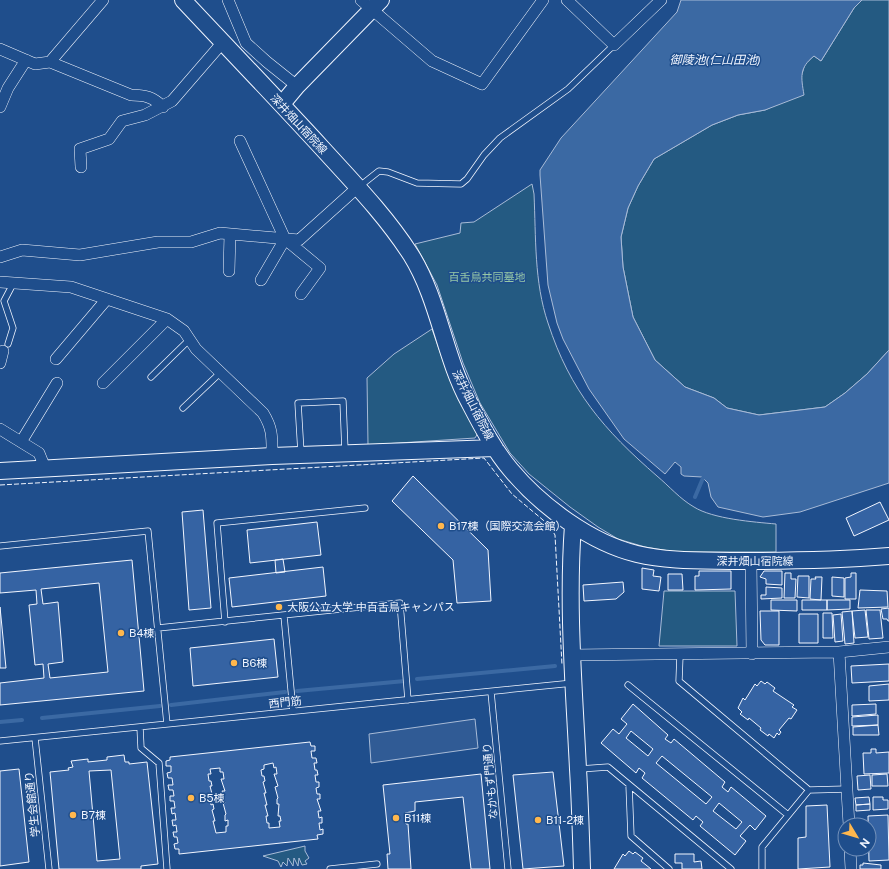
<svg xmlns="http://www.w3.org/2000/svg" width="889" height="869" font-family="'Public Sans','Noto Sans JP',sans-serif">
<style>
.green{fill:#245a82;stroke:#a8bbd7}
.parking{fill:#305b95;stroke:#a8bbd7}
.water{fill:#3b69a3;stroke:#a8bbd7}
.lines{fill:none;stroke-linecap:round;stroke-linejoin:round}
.stream{stroke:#3b69a3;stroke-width:4}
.building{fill:#3563a3;stroke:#f2f6ff;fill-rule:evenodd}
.lane-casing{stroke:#f2f6ff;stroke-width:7}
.street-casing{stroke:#f2f6ff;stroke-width:12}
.secondary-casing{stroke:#f2f6ff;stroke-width:18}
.lane{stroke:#1f4e8c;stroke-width:5.5}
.street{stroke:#1f4e8c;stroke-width:11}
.secondary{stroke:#1f4e8c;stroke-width:16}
.fence{stroke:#f2f6ff;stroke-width:1;stroke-dasharray:5 2;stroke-linecap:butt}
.poi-dot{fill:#ffb74d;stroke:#1f4e8c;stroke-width:1.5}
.labels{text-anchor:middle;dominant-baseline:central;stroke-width:3;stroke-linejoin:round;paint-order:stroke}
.street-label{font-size:11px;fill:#f2f6ff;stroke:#1f4e8c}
.park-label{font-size:11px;fill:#97c8a6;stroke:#1f4e8c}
.poi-label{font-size:11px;fill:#f2f6ff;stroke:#1f4e8c;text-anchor:start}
.water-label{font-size:12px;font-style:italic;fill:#f2f6ff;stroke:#1f4e8c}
</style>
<rect width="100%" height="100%" fill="#1f4e8c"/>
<path class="green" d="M862 0H889V350L867 374 845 393 825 407 759 415 727 408 714 398 685 387 655 360 633 317 623 267 621 237 628 208 638 186 654 159 712 125 738 115 765 110 782 102 801 77 805 64 814 56 821 61 854 8Z
M532 184 534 194C536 237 534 282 548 323 570 391 604 430 657 476 669 486 680 499 694 507 713 519 754 522 776 524V552H676L645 547 618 539 598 527 570 507 529 474 510 453 480 403 463 363 437 285 415 244 460 233 461 223 474 222Z
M432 329 448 375 478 433 475 438 368 445 367 378 394 354Z
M664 591H735L737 646H659Z
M305 846V851L309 858 305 861 307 864 302 865 299 858 298 866 294 858 293 866 288 858 287 866 283 862 281 867 278 861 263 856Z"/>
<path class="parking" d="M475 719 478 748 371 763 369 734Z"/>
<path class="water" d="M681 0H862L854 8 821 61 814 56C799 68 801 77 804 95L765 110 738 115 712 125 654 159 638 186 628 208 621 237 623 267 633 317 655 360 685 387 714 398 727 408 759 415 825 407 845 393 867 374 889 350V483L800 512 763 517 718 507 711 497 708 483 702 477 684 476 681 474V467L675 462 665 474 624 439 589 389 563 339 557 323 548 285 540 175V170L561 138 677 12Z"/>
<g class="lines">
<path class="stream" d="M695 497 703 478
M417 679 555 666
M297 691 405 681
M171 705 285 692
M42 718 160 706
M0 722 22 720"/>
</g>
<path class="building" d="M413 476 488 550 491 601 457 603 453 560 392 501Z
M880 502 889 520 854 536 846 518Z
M203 510 211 608 189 610 182 512Z
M317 522 321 555 250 563 247 530Z
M283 559 285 572 276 573 275 560Z
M132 560 144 691 0 705V683L44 678 43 664 35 665 29 605 37 604 36 590 0 593V573ZM99 583 108 672 50 678 48 664 63 662 58 602 43 604 41 589Z
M323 567 326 596 232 607 229 578Z
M642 568 654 570 653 576 661 577 659 591 642 589Z
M699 571H731V589L695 590V576H699Z
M764 571H782V585L766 584V579L760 577Z
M785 573H791V579H796L795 598H784Z
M851 573H856V599H845V578L851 577Z
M668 574H682L683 590H668Z
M798 576H809V598L797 597Z
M815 577H822L821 600 810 599 811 579H816Z
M832 577 844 578V597L832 596Z
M623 582 624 592 616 599 584 601 583 585Z
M766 587 782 588V598L761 599V595H766Z
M860 590 887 591 888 607 858 608Z
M771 600H797V611L771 610Z
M802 600H827V610H802Z
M827 600H850V609L827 610Z
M0 607 6 668H0Z
M889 608V621H888L887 619H883L881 609Z
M865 610 868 637 855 638 852 611Z
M866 610H880L883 638 869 639Z
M760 611H779V645H765L761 640Z
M852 611 854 643 845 644 842 612Z
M823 613H832L833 638H823Z
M799 614H818V643H799Z
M841 614 843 641 835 642 833 615Z
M274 639 278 677 193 686 190 648Z
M889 664V681L852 683 851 666Z
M761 681 765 684 767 682 775 688 773 691 794 705 792 707 797 710 791 719 789 718 779 730 781 732 779 735 777 733 774 738 769 734 768 736 760 730 761 728 749 718 748 720 740 714 742 712 738 708 743 698 745 700 755 684 757 686Z
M889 684V700L869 701V686Z
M633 704 668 735 665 739 671 743 674 739 725 782 722 787 728 792 731 787 766 816 755 830 750 825 740 836 746 841 735 855 700 826 703 822 696 816 693 820 642 778 645 773 639 768 636 773 601 743 613 729 619 734 627 724 621 719ZM631 731 653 749 648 756 626 738ZM662 756 712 797 706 804 656 763ZM719 803 742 822 736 829 713 811Z
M876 704V714L852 716V705Z
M878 715V725L852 726V717Z
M878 725 879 735H853V727Z
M310 742 311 746H315V751H311L312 758H316L317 763H314L315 770H317L318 775H315L316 782H319V787L316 788 317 794H320V799H317L321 811H318L319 818 322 817V823H319L320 830 323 829V834L317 835 318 839 179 854V849H175L174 844 178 843 177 837H174L173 832H177L176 825 173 826 172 820H176L175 813 172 814 171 808H175L174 801H170V796H174L173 790H169L168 785H173L172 778H168L167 773 171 772V766H166V761L170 760V757ZM273 763 274 768 276 767 277 774H274L278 786 275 787 278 798 277 799V804H279L278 816H280L281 821H279L280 827 269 828V823H267L266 816H268L265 805H267L264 793H266L263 782 265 781 264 776H262L261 770 264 769V765ZM220 768V772H223L224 779H221L225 791H222L225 803H223L226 814 225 815V821L228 820V826H226V832L216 833 213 821H215L212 810 214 809 213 804 211 805 210 798H213L210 786H212L211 781H209L208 774H211L210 769Z
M871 749H876V753L889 752V773L864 774 863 753H871Z
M124 755 125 762H129V764L147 762 158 864 141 866V869H59L50 772 69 770 68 768 73 767 71 761 88 759V762L107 760V757ZM111 770 120 859 97 861 89 771Z
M19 769 29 862 0 866V771Z
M553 772 564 866 523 869 513 775Z
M481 774 490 869H471L463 797 415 802V811L405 813 406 824H408L411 869H388L387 854H390L383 785Z
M887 774 888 786H872V775Z
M870 775 871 789 858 790 857 776Z
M869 797 870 804 856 805 855 798Z
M873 797H883V800H888V809L873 810Z
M870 804V810L856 811V805Z
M827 805 830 867 798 869V838L806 837V806Z
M888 815 889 860 869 861 868 816Z
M629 851 633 854 635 852 643 858 641 861 651 869H614L623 854 625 856Z
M675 854H694V862L701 861 702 869H682V863H675Z
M863 863 881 865V869H860V865H863Z"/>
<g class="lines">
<defs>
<path id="lane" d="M360 186 379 171 388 172 417 183 461 184 467 179 484 155 500 138 568 89 614 45
M8 344 13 328 4 301 14 282
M151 377 189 340
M183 408 220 373
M301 453 298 403 343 401 345 451
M0 546 148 531 167 724
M284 616 293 711
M225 622 217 523 365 508
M158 628 400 603 408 700
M680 655 679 681 809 790
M628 685 788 815
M491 692 508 869
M140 727 141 748 159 763 167 869
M35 738 49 869
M0 741 573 683
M580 769 608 767 731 869
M629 785 631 836 669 869
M330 869 377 864
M762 869V847L809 790 847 789"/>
<path id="street" d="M228 0 246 43 267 62 297 86
M361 0 432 61 482 84 543 0
M567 0 614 45 661 0
M0 49 35 64 50 62 103 0
M50 62 131 95C145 95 153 97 163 107
M0 107 8 88 26 60
M240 141 285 239 320 268 301 294
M81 167 80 149 109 139 122 121 145 115 172 101 223 42
M0 257 22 250 80 255 158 242H191L220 233 299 240 358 187
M229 271 230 234
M261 280 285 239
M0 282 71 287 167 319 184 331 196 349 263 413C273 429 272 438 272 456
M56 359 106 300
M0 363 3 351
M103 383 167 319
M0 429 39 453 45 468
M21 442 57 383
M751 561 752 654
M839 652 849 825
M571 655 839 652 889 647
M850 849 851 869"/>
<path id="secondary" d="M183 0C229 49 276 98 322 148 353 182 386 216 411 255 439 300 444 356 469 402 481 425 494 450 511 470 541 506 591 543 637 554 670 562 706 560 740 561 791 561 839 560 889 556
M282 104 297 86 381 0
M0 471 272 456 495 448
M573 525C567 607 574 687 578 769 580 802 581 836 582 869"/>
</defs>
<use href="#lane" class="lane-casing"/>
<use href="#street" class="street-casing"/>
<use href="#secondary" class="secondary-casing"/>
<use href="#lane" class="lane"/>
<use href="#street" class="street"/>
<use href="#secondary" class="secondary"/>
<path class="fence" d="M0 485 484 458 512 494 549 525 555 535 562 665"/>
</g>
<g class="poi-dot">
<circle cx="441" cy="526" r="4"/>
<circle cx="279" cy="607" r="4"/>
<circle cx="121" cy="633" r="4"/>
<circle cx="234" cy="663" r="4"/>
<circle cx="191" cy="798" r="4"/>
<circle cx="73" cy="815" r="4"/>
<circle cx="396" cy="818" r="4"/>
<circle cx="538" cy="820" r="4"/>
</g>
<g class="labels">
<g class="street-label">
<text transform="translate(299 124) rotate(47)">深井畑山宿院線</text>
<text transform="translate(473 405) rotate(63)">深井畑山宿院線</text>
<text x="755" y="561">深井畑山宿院線</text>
<text transform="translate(285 702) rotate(-6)">西門筋</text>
<text transform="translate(490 781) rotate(-95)">なかもず門通り</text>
<text transform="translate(32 804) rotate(-96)">学生会館通り</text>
</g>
<g class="park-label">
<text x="487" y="277">百舌鳥共同墓地</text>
</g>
<g class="poi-label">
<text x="449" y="526">B17棟（国際交流会館）</text>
<text x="287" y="607">大阪公立大学 中百舌鳥キャンパス</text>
<text x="129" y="633">B4棟</text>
<text x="242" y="663">B6棟</text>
<text x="199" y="798">B5棟</text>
<text x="81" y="815">B7棟</text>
<text x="404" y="818">B11棟</text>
<text x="546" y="820">B11-2棟</text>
</g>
<g class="water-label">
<text x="715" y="60">御陵池(仁山田池)</text>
</g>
</g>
<g transform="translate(857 837) rotate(128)"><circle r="19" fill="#1f4e8c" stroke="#7391ba"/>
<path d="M0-3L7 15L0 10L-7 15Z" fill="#ffb74d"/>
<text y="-6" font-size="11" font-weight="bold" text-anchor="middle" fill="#f2f6ff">N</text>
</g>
</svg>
